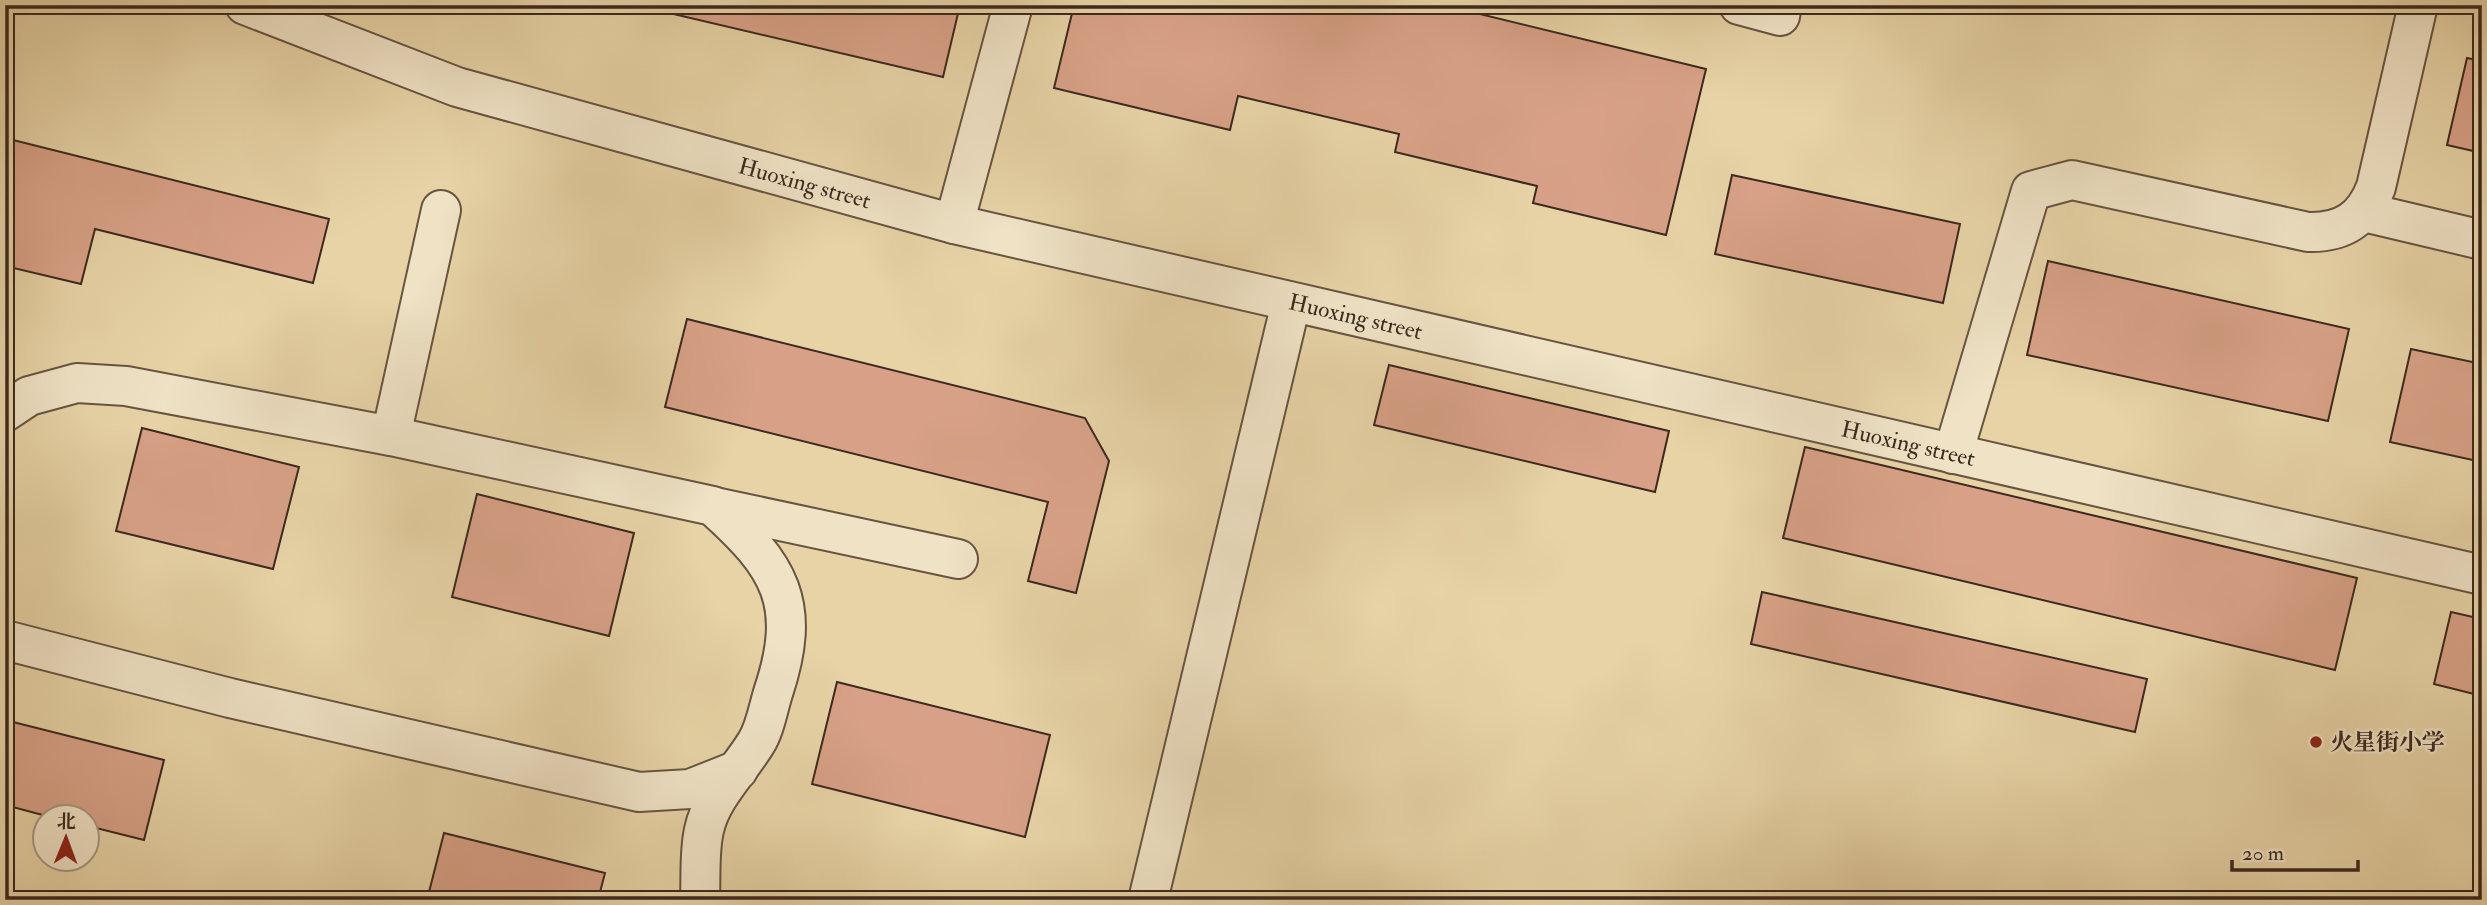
<svg xmlns="http://www.w3.org/2000/svg" width="2487" height="905" font-family="'IM FELL Double Pica','Noto Serif SC',serif">
<style>
.building{fill:#d8a187;stroke:#3c291f;stroke-width:2}
.lines{fill:none;stroke-linecap:round;stroke-linejoin:round}
.minor-casing{stroke:#675441;stroke-width:42}
.minor{stroke:#efe2c5;stroke-width:38}
.poi-dot{fill:#8f2418;stroke:#efe2c5;stroke-width:2.5}
.labels{text-anchor:middle;dominant-baseline:central;stroke-width:5;stroke-linejoin:round;paint-order:stroke}
.street-label{font-size:23px;fill:#3c291f;stroke:#efe2c5}
.poi-label{font-size:23px;font-weight:bold;fill:#3c291f;stroke:#efe2c5;text-anchor:start}
</style>
<rect width="100%" height="100%" fill="#e7d3a6"/>
<filter id="stains"><feTurbulence type="fractalNoise" baseFrequency=".00286" numOctaves="4"/><feColorMatrix values="0 0 0 0 .2 0 0 0 0 .09 0 0 0 0 .02 0 0 0 .5 -.17"/></filter>
<radialGradient id="worn" r=".72"><stop offset=".6" stop-color="#630" stop-opacity="0"/><stop offset="1" stop-color="#630" stop-opacity=".3"/></radialGradient>
<path class="building" d="M635 5H960L943 77Z
M1074 5H1443L1706 69 1666 235 1533 203 1537 186 1395 152 1399 134 1238 96 1230 130 1054 88Z
M2467 58 2482 61V153L2447 145Z
M5 138 329 219 313 283 95 229 81 284 5 266Z
M1732 175 1960 224 1943 303 1715 254Z
M2048 261 2349 329 2328 421 2027 355Z
M687 319 1085 418 1109 461 1076 593 1028 581 1048 502 665 407Z
M2411 349 2482 364V462L2390 442Z
M1389 365 1669 431 1655 492 1374 425Z
M142 428 299 467 273 569 116 531Z
M1805 447 2357 578 2335 670 1783 538Z
M477 494 634 533 609 636 452 597Z
M1762 592 2147 679 2135 732 1751 644Z
M2451 612 2482 619V696L2434 684Z
M837 682 1050 735 1025 837 812 784Z
M5 720 164 760 144 840 88 826V818H54L5 805Z
M444 833 605 873 598 900H427Z"/>
<g class="lines">
<defs>
<g id="minor">
<path id="s1" d="M245 5 457 87 954 224 2482 575"/>
<path d="M1739 5 1780 16 1782 5"/>
<path d="M2364 212 2482 240"/>
<path d="M954 224 1013 5"/>
<path d="M5 412 29 396 77 383 126 386 391 436 713 506C780 566 803 603 773 693 768 709 765 729 756 743 739 771 711 797 704 830 699 852 701 877 700 900"/>
<path d="M391 436 441 210"/>
<path d="M1953 454 2031 191 2072 180 2308 232C2343 233 2364 219 2376 187L2418 5"/>
<path d="M715 507 958 559"/>
<path d="M5 640 230 698 639 792 690 789 738 770"/>
<path d="M1148 900 1291 303"/>
</g>
</defs>
<use href="#minor" class="minor-casing"/>
<use href="#minor" class="minor"/>
</g>
<circle class="poi-dot" cx="2316" cy="742" r="7"/>
<g class="labels">
<g class="street-label">
<text stroke="none"><textPath href="#s1" startOffset="588">Huoxing street</textPath></text>
<text stroke="none"><textPath href="#s1" startOffset="1155">Huoxing street</textPath></text>
<text stroke="none"><textPath href="#s1" startOffset="1722">Huoxing street</textPath></text>
</g>
<g class="poi-label">
<text x="2330" y="742">火星街小学</text>
</g>
</g>
<rect width="2487" height="905" fill="none" stroke="#e7d3a6" stroke-width="28"/>
<rect x="7" y="7" width="2473" height="891" fill="none" stroke="#3c291f" stroke-width="3.5"/>
<rect x="14" y="14" width="2459" height="877" fill="none" stroke="#3c291f" stroke-width="2"/>
<g transform="translate(66 838) rotate(1)"><circle r="33" fill="#efe2c5" stroke="#a79883" stroke-width="2"/>
<path d="M0-5L12 26L0 18L-12 26Z" fill="#8f2418"/>
<text y="-10" font-size="19" font-weight="bold" text-anchor="middle" fill="#3c291f">北</text>
</g>
<path d="M2232 860v10h126v-10" fill="none" stroke="#3c291f" stroke-width="3.5"/>
<text x="2242" y="860" font-size="21" fill="#3c291f" stroke="#efe2c5" stroke-width="5" paint-order="stroke">20 m</text>
<rect width="100%" height="100%" filter="url(#stains)"/>
<rect width="100%" height="100%" fill="url(#worn)"/>
</svg>
